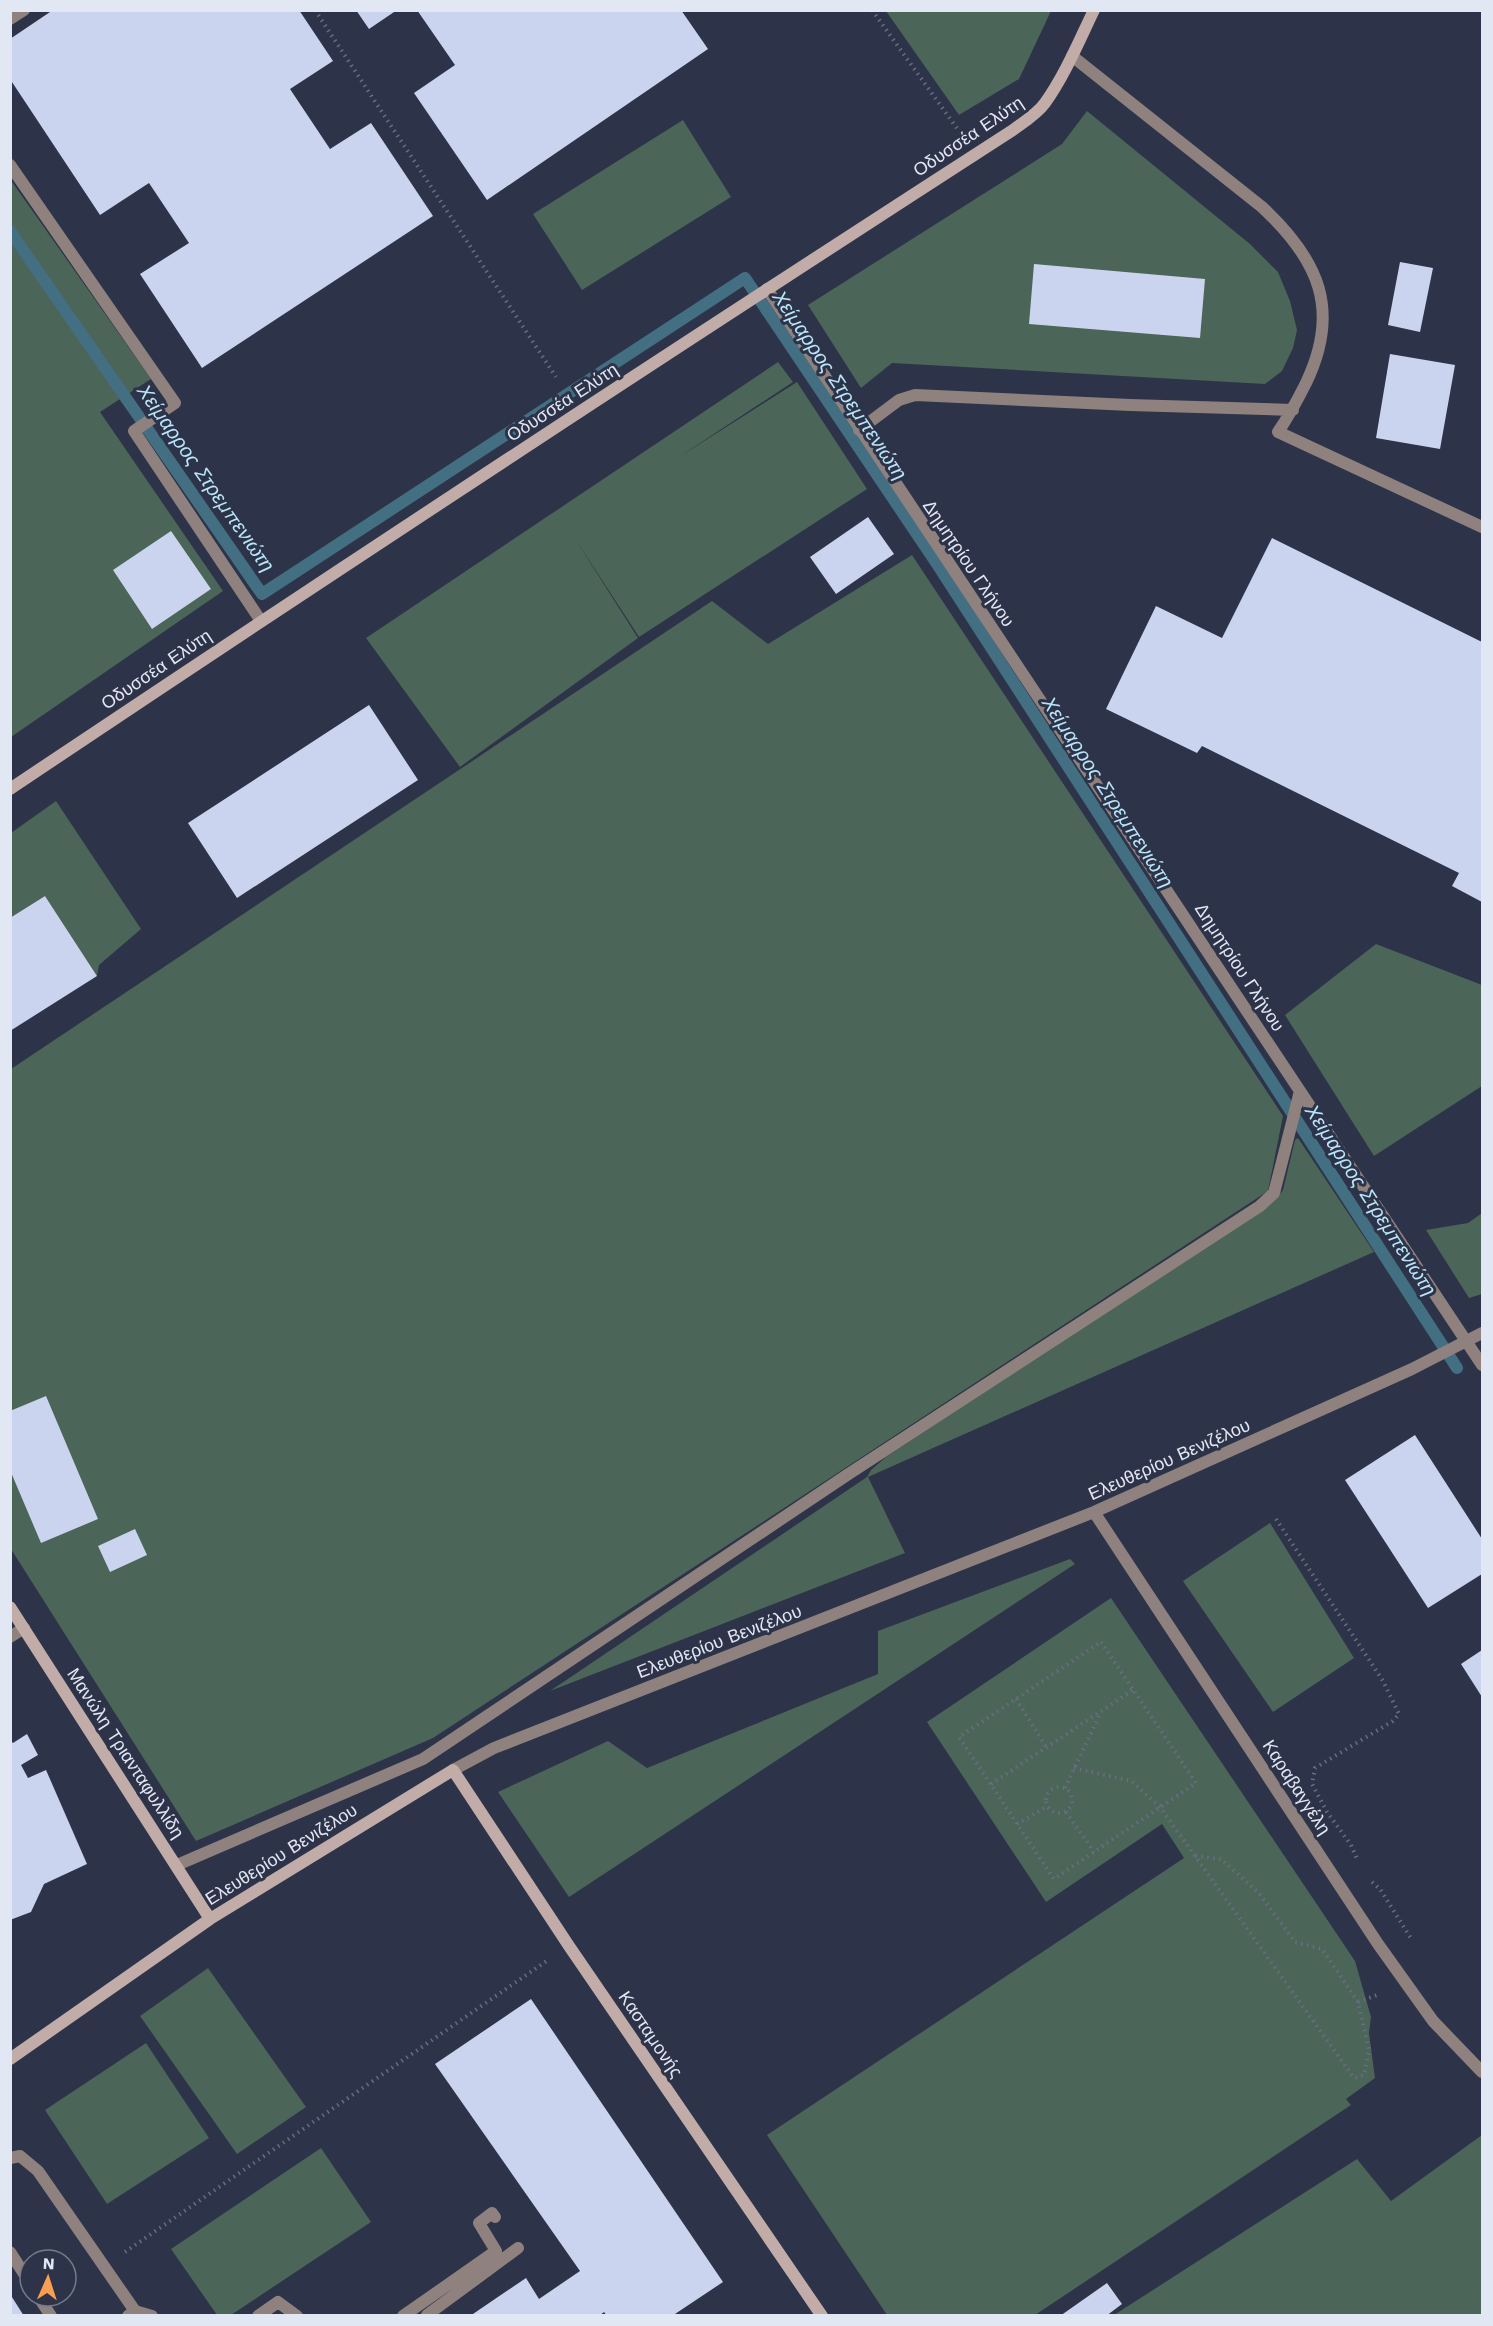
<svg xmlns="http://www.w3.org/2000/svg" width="1493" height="2326" font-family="'Work Sans',sans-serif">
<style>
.green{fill:#4b6558}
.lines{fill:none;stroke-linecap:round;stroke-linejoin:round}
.stream{stroke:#426f82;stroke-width:12}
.building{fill:#cbd4ee}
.path{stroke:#686d80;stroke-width:4;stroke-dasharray:1.5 4.5;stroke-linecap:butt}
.lane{stroke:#8e817e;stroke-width:12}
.street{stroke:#8e817e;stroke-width:12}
.secondary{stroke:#c1aca8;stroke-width:12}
.labels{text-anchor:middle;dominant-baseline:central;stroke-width:6;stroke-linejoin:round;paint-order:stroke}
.street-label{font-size:18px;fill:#e2e7f4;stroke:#2d3348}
.water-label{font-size:20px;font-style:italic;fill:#bae6fa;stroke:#2d3348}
</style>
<rect width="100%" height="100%" fill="#2d3348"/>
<path class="green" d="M886 11H1051L1019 79 959 115Z
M1087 111 1250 244 1278 272 1290 301 1297 330 1293 348 1282 371 1265 384 892 363 861 388 808 305 1062 144Z
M683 120 731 197 582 290 533 214Z
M10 179 151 379 100 412 223 591 11 737Z
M778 362 793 382 679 457 797 382 867 489 639 637 574 537 638 638 460 767 366 638Z
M912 555 1283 1116 1268 1191 433 1738 196 1841 11 1549V1069L712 601 768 644Z
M56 801 141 929 99 965 97 976 45 896 11 918V833Z
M1376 944 1482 985V1086L1374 1156 1285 1015Z
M1298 1138 1374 1252 868 1477 905 1553 550 1691 867 1477 871 1470 886 1457 1274 1201 1283 1190 1295 1140Z
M1482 1213V1294L1469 1298 1426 1230 1468 1223Z
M1270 1523 1354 1658 1273 1712 1183 1581Z
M1070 1559 1075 1564 569 1897 498 1792 608 1741 647 1768 878 1674V1631Z
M1111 1598 1355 1961 1371 2017 1369 2033 1375 2078 1346 2099 1351 2105 1035 2315H887L767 2135 1184 1858 1162 1824 1046 1902 927 1722Z
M208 1968 306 2107 237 2154 140 2016Z
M146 2043 209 2138 107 2204 45 2110Z
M1482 2135V2315H1114L1357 2159 1391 2201Z
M321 2148 371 2222 231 2315H217L171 2249Z"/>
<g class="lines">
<path class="stream" d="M10 231 262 594 745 278 937 564 1457 1368"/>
</g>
<path class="building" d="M53 10H299L333 61 290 89 330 149 371 123 433 216 202 368 140 274 189 243 149 183 100 215 10 79V39Z
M356 10H397L369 29Z
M417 10H681L708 49 487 200 414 93 455 65Z
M1400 262 1433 268 1420 332 1388 325Z
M1034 264 1205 279 1200 338 1029 324Z
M1390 354 1455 365 1440 449 1376 438Z
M868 517 894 554 836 594 810 557Z
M171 531 211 589 152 629 113 570Z
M1272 538 1482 642V902L1452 886 1459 873 1202 746 1197 753 1106 709 1156 606 1222 638Z
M369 705 418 780 237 898 188 823Z
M45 896 97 976 10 1031V918Z
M46 1396 98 1519 41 1543 10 1470V1411Z
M1415 1435 1482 1539V1574L1428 1608 1345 1480Z
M135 1529 147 1555 110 1572 98 1546Z
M1482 1650V1697L1461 1664Z
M27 1734 38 1755 21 1765 28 1778 46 1770 87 1864 44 1884 31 1912 10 1920V1740L13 1743Z
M531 1999 723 2282 672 2316H607L604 2312 599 2316H470L526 2278 539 2299 580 2271 435 2064Z
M1107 2283 1122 2304 1106 2316H1060Z
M10 2294 24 2316H10Z"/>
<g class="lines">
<path class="path" d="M315 10 556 377
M872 10 961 134
M1276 1519 1383 1681 1399 1714 1393 1721 1315 1768 1312 1784 1327 1812 1351 1845 1357 1859
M1101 1642 1196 1783 1054 1879 959 1737Z
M1016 1699 1046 1747
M1074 1768 1131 1781 1160 1807 1354 2078 1364 2075 1369 2050 1358 2002 1322 1949 1295 1942 1259 1893 1221 1859 1194 1856
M991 1784 1133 1690
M1046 1800a13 13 0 1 1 26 0a13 13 0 1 1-26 0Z
M1065 1788 1101 1712
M1066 1812 1094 1852
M1017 1824 1046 1807
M1372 1882 1380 1889 1412 1940
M1358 2002 1380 1994
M125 2252 548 1960"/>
<path class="lane" d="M1072 56 1262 207C1319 260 1341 310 1306 383 1297 401 1289 416 1278 432L1482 527
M859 430 899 400 915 395 1130 405 1293 410
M10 2158 20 2156 38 2171 135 2311"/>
<path class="street" d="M10 19 24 10
M10 165 175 403 134 431 261 621
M767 289 1482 1365
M1094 1512 1378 1944 1433 2021 1482 2072
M10 1637 24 1628
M453 1770 494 1748 1094 1512 1412 1369 1482 1333
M177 1865 423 1759 847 1475 1260 1206 1274 1193 1300 1091
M10 2252 30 2283
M38 2296 51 2316
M427 2315 518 2248
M128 2316 135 2311 152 2316
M258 2316 278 2302 297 2316
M403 2316 496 2251 479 2223 492 2213 495 2217"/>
<path class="secondary" d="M10 789C343 566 677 347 1013 130 1024 122 1037 114 1045 103 1065 75 1079 41 1094 10
M10 1607 210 1919
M10 2059 210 1919 453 1770 569 1946 822 2316"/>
</g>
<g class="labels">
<g class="street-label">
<text transform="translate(968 136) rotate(-34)">Οδυσσέα Ελύτη</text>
<text transform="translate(562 402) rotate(-33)">Οδυσσέα Ελύτη</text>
<text transform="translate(969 563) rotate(56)">Δημητρίου Γλήνου</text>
<text transform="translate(156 669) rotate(-34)">Οδυσσέα Ελύτη</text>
<text transform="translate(1240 967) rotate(57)">Δημητρίου Γλήνου</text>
<text transform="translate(1169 1459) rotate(-24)">Ελευθερίου Βενιζέλου</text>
<text transform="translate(719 1641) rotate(-21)">Ελευθερίου Βενιζέλου</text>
<text transform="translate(126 1753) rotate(57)">Μανώλη Τριανταφυλλίδη</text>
<text transform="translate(1297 1787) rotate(57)">Καραβαγγέλη</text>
<text transform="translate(281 1854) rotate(-32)">Ελευθερίου Βενιζέλου</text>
<text transform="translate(651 2034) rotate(56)">Κασταμονής</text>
</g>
<g class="water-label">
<text transform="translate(840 385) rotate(56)">Χείμαρρος Στρεμπενιώτη</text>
<text transform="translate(206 478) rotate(55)">Χείμαρρος Στρεμπενιώτη</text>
<text transform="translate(1108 792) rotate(57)">Χείμαρρος Στρεμπενιώτη</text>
<text transform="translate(1371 1200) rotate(57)">Χείμαρρος Στρεμπενιώτη</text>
</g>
</g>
<rect width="1493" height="2326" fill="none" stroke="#e2e7f4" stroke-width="24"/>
<g transform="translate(48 2278) rotate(3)"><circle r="28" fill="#2d3348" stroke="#757b8d" stroke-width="1.5"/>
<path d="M0-4.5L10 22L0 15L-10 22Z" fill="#fa9f50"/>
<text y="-9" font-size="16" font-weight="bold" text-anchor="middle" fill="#e2e7f4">N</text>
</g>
</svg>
